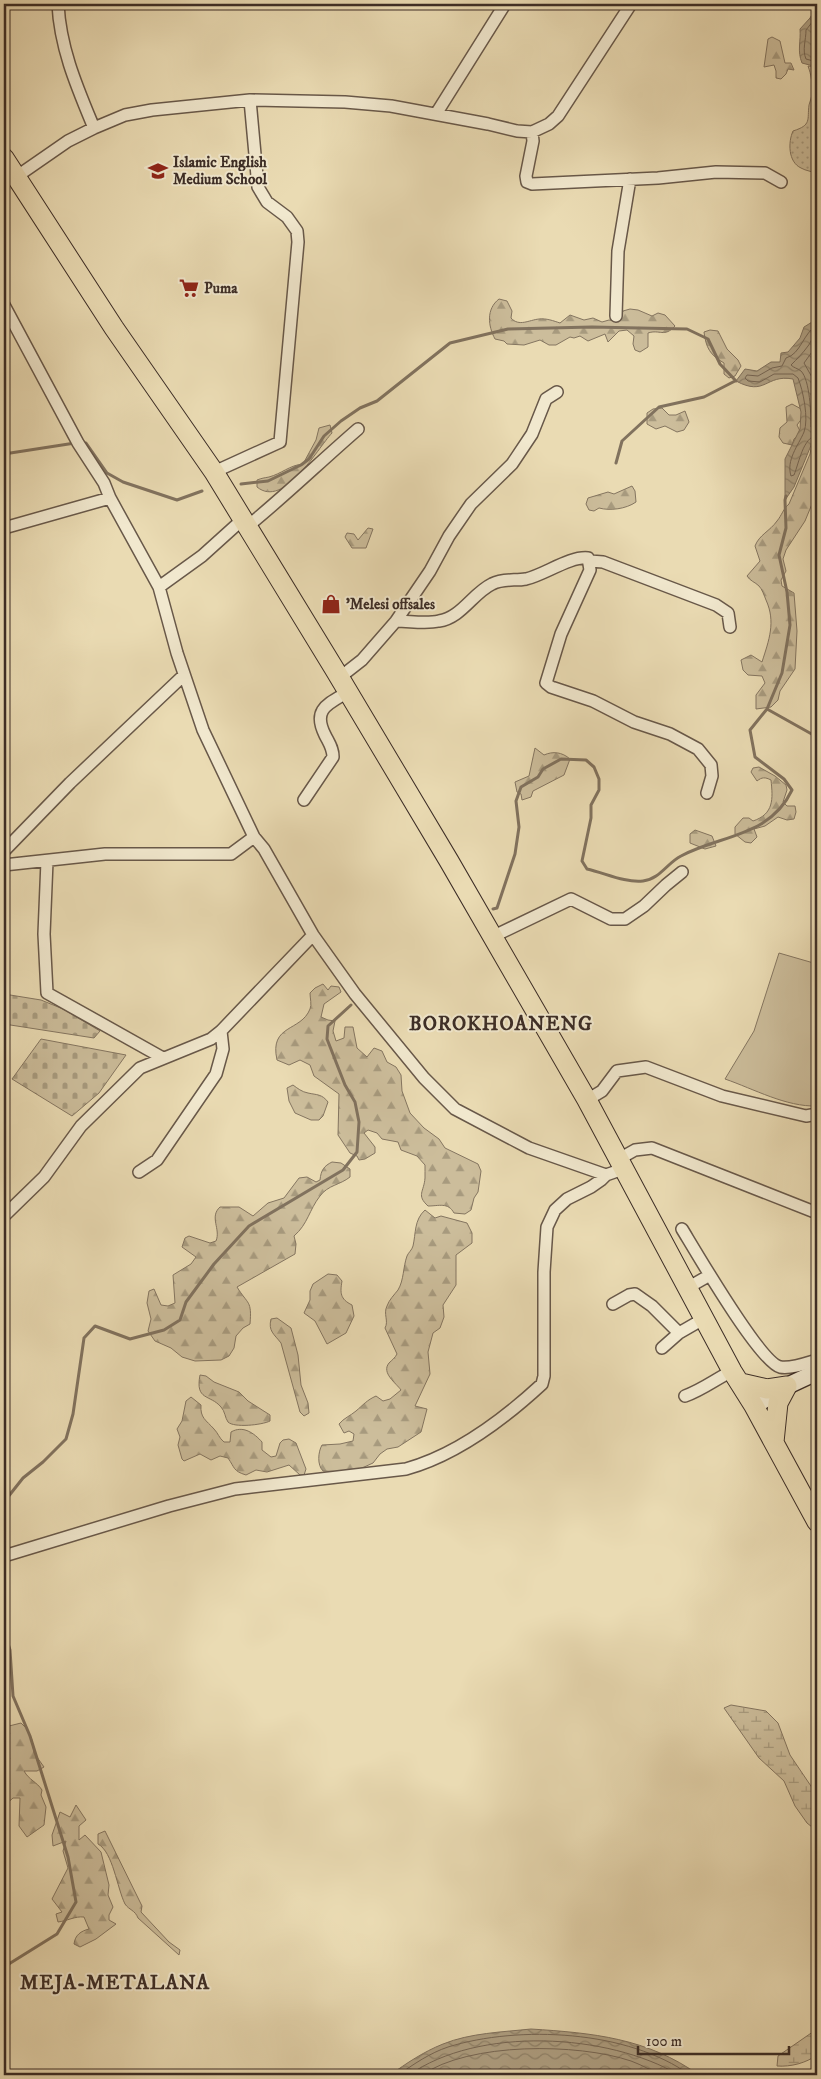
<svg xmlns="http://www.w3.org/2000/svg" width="821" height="2079" font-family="'IM FELL DW Pica',serif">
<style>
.grass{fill:url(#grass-dots);stroke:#847560}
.forest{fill:url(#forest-firs);stroke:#847560}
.wetland{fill:url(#wetland-marsh);stroke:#847560}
.cemetery{fill:url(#cemetery-stones);stroke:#847560}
.pitch{fill:#ccbd9b;stroke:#847560}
.water{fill:url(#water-waves);stroke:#81725e}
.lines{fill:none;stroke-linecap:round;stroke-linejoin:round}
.shore{stroke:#766654;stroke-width:1}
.stream{stroke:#81725e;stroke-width:3}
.street-casing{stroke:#685849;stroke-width:14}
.secondary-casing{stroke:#3c2d26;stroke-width:19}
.primary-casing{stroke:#3c2d26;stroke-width:21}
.street{stroke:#f1e8ce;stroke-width:11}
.secondary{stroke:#f1e8ce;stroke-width:16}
.primary{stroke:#eadbb3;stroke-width:19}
.labels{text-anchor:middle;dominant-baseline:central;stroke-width:4;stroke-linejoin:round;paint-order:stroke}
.poi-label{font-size:15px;font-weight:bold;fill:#3c2d26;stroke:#f1e8ce;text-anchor:start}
.district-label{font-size:20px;font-weight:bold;letter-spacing:1px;fill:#3c2d26;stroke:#f1e8ce}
</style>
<defs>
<pattern id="grass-dots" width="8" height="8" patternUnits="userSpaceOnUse" patternTransform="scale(1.25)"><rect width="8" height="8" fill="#ccbd9b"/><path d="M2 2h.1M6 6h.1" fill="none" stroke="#a79a7e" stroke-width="1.8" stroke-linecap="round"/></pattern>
<pattern id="forest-firs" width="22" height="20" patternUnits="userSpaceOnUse" patternTransform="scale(1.25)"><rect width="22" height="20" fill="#ccbd9b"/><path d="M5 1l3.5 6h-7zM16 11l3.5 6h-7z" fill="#a79a7e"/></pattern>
<pattern id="wetland-marsh" width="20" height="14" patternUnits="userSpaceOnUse" patternTransform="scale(1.25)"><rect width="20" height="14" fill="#ccbd9b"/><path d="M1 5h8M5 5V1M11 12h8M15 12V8" fill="none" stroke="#a79a7e"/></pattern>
<pattern id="cemetery-stones" width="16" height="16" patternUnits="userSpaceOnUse" patternTransform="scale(1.25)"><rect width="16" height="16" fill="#ccbd9b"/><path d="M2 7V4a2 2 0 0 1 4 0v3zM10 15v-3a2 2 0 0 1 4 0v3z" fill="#a79a7e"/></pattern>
<pattern id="water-waves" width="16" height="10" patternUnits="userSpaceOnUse" patternTransform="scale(1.25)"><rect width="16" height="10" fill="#afa083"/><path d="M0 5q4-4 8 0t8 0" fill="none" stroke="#90836b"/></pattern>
</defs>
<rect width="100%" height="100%" fill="#eadbb3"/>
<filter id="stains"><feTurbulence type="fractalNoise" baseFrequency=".004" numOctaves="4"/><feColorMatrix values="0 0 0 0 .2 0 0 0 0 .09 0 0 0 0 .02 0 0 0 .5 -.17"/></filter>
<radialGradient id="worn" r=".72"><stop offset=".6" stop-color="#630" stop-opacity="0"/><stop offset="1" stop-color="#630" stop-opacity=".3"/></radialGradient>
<path class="grass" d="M808 66 817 67V174C812 171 806 171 801 168 788 162 788 142 793 131 812 125 807 120 809 105 810 101 812 97 812 93 813 85 811 74 808 66Z"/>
<path class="forest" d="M772 37 780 41 785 63H791L794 70 788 69 786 74 781 79 776 78V71L774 65 764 67 768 39Z
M499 299 507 301 512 311 511 318C519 327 529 320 539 319 546 318 554 321 560 323L570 315 584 320 593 318 602 322 609 320 616 321 621 317 623 311 630 309 638 310 652 316 658 313 665 315 675 326C664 338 660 329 648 333V347L640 352 635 350 633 344 634 336 627 330 619 331 608 342 605 334 588 341 580 336 574 338 570 337 556 345H549L540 340 524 345 507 344 504 341 495 339C488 326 486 309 499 299Z
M710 330 718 331 727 349 738 360 741 366 735 376 729 378 724 374V363C710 355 706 348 704 332Z
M792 404 803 410V417L797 425 801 433 794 439 792 445 783 443 779 437 780 428 787 422 786 407Z
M662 408 669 415H676L685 411 689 422 684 430 677 432 665 426 656 429 647 424V413L653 409Z
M330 425 332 433C317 449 284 509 257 487V480C262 478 264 478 269 477 281 474 290 465 303 464L316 440 319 428Z
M817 439V492L805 521 786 550 783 559 786 571 781 580 782 586 794 593 797 631 795 669 780 691 778 700 771 707 756 709V695L765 683 762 676 748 675 743 670 741 660 751 655 762 662C769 640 776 622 766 600 764 595 762 589 759 586 755 582 750 581 747 576L760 561 755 546C759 535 770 531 777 521 782 515 783 509 789 504L810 454 812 443Z
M632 486 635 491 636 502C626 509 610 511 599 508L594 511 589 510 586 504 588 498 608 492 614 494Z
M368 528 373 529 366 548H352L345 537 347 533 354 534 358 540Z
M535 748 544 755C553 751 562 752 570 759L564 775 533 791 531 797 522 800 521 794 517 792 515 782 529 776Z
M759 767 775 776 786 785 787 790 783 802 787 806H795L796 812 794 819 787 820 778 817 765 826 754 829 757 837 751 843 745 842 735 834V827L743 818H749L753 821C774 814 773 799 771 780 765 777 762 777 757 781L751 772 753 768Z
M695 830 712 836 716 846 705 849 690 843V834Z
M323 984 328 990 331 986 339 987 341 992 324 1004 321 1017 328 1020 335 1021 333 1031 336 1041 344 1038 345 1027H353L357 1048 367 1057 374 1048 382 1051 387 1062 396 1067 401 1075 402 1091 410 1113 424 1128 439 1139 445 1148 478 1164 481 1171 478 1192 474 1198 471 1210 465 1214 454 1213C448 1202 439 1206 428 1206 416 1195 424 1192 425 1178 425 1174 425 1169 425 1165L417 1156 401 1150 398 1142 382 1139 377 1133 368 1130 364 1133 375 1147V1153L365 1159 359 1160 357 1156 350 1153 338 1135 339 1094 314 1076 310 1065 300 1060 289 1065 277 1060C269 1024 301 1032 310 1009 312 1005 310 998 310 993L315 988Z
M293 1085C297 1088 302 1092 308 1093 317 1095 322 1094 328 1102L323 1116 319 1120H311L295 1113 289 1101 287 1088Z
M332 1162 341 1163 350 1169V1177C340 1185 328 1185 320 1196 309 1210 308 1224 294 1236L296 1244 295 1254 237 1287C248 1305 252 1300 250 1324L243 1328 236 1336 234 1348 229 1356 221 1360 195 1361 182 1357 171 1348 155 1341 148 1331 151 1319 147 1303 149 1291 154 1289 161 1305 168 1306 175 1303 173 1275 191 1264 196 1257 182 1247 185 1238 189 1236 210 1243 216 1241C221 1229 209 1217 220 1207H239L253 1216 268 1203 284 1198 299 1178 307 1177 316 1182 320 1180C321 1170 324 1166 332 1162Z
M425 1210 435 1218 441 1216 467 1223 472 1233V1243L456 1255V1285L443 1305 444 1317 440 1328 433 1333 428 1352 430 1374 415 1406 427 1409 421 1432 398 1447 387 1449 380 1454 373 1463 362 1468 346 1472 323 1471C317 1465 318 1452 322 1445L340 1444 353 1441 354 1434 349 1431 344 1433 339 1424C344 1418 350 1416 356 1411 363 1405 367 1400 376 1396L383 1401 390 1399 401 1390C396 1383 381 1373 389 1363 392 1360 395 1358 397 1354L385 1328C389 1321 383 1314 387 1306 389 1300 394 1295 398 1290 404 1280 403 1267 407 1256 408 1253 412 1250 413 1246 416 1233 414 1220 425 1210Z
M328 1274 337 1275 342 1281C340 1293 340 1299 352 1305L354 1316 346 1333 327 1344 315 1321 304 1313 310 1300V1291L313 1284Z
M277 1318 291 1328 298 1355 301 1385 308 1403 309 1413 304 1416 300 1412 281 1343C274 1334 268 1331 271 1319Z
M200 1375 206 1376 214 1382 239 1392 248 1401 270 1415V1421C262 1425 234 1428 228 1422 225 1418 225 1411 221 1407 210 1394 195 1401 200 1375Z
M191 1397 201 1405C200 1418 206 1420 214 1429 218 1433 219 1438 224 1442H230L231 1432C243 1425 254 1433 262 1442V1450L271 1457 276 1456 280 1443 283 1440 289 1439 296 1443 306 1469 304 1475H300L289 1465 267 1472 256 1470 246 1475C233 1471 235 1468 228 1458L220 1456 211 1460 200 1454 184 1461 182 1459 178 1445 180 1437 177 1429 182 1421 186 1401Z
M21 1723 27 1729 32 1740 34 1753 44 1767 37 1771H24C29 1780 37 1782 42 1790L41 1795 46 1807 44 1825 27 1837 19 1826 20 1798H13L4 1806V1760L8 1749 9 1726Z
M76 1805 86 1820 79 1826V1840L85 1835 101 1852 109 1885 108 1895 113 1907 109 1915V1920L116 1924 96 1939 80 1947 74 1944C75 1935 81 1931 89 1929L84 1917C75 1916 67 1921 58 1922L56 1914 62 1912 52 1899 68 1868 63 1851 66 1841 53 1846 52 1835 60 1812 70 1817Z
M105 1831 142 1906 141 1912 169 1942 180 1950 179 1955 138 1918C135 1910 129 1910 125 1904 117 1888 113 1852 98 1844V1834Z"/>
<path class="wetland" d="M731 1705 766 1711 778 1723 790 1755 817 1795V1831L807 1823 795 1806 784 1781 759 1758 724 1708Z
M817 2029V2055C806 2063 791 2067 777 2066L778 2056Z"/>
<path class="cemetery" d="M4 994 41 1000 63 1009 100 1031 94 1038 4 1024Z
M41 1039 126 1055 99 1093 72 1116 12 1079Z"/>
<path class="pitch" d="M779 953 817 964V1106C786 1107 754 1089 725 1079L754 1031Z"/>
<path class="water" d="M817 6V67L802 63C797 51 801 41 800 29L810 18Z
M817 319V438L812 443 794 487 785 500V459L800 429 801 412 793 379C765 374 766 397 736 381L745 369 757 371 771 362H780L781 353 788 352 800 338 804 327Z
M531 2029C593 2033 647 2038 699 2075H390C407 2063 423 2052 443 2044 470 2033 503 2032 531 2029Z"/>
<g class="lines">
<path class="shore" d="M817 16 806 30C806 40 802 50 806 59L817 62
M817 325C803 333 801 354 786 358L782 366 772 368 758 376 747 375 745 378 748 381 760 382 774 374H793L798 378C803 390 809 419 804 432 798 446 786 460 791 476L794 475C799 463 803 437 817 435
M817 332C812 336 812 341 808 346 803 353 797 359 791 365 794 368 797 368 801 371 810 380 811 414 811 427L817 428
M817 345 804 363 813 379 817 402
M398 2075C414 2064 430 2053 448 2047 519 2025 628 2030 690 2075
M409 2075C478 2026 608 2033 679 2075
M422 2075C469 2042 578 2043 631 2061 642 2065 652 2071 662 2075"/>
<path class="stream" d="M81 443H86L107 473 123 482 177 500 202 491
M4 454 75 443
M616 463 622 441 659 407 704 397 735 381
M241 484 268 481 301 465 309 459 324 436 341 421 360 408 377 401 450 343 508 329 592 327 687 329 708 339 720 364 736 381
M767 709 817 737
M493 909 497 908 515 854 519 827 516 801 521 787 538 777 543 769 561 759 586 760 594 767 599 779V790L591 805V818L582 861 587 869C605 873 625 883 643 881 660 879 667 863 681 856 720 835 770 837 792 790L784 779 755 757 750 730 767 709 782 673 790 625 787 592 779 555 786 528 785 500 786 496
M4 1502 23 1478 43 1462 66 1439 73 1414 84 1338 95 1326 130 1339 164 1330 180 1320 186 1302 214 1264 249 1226 343 1170 357 1152 359 1122 355 1102 345 1085 327 1039 328 1026 351 1005
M4 1631 10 1650 13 1696 30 1736 68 1857 76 1902 57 1934 4 1967"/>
<defs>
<path id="street" d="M58 4C60 48 77 87 94 128
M436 114 505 4
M532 132 533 141 526 176 527 182 532 184 658 178 716 172 765 173 781 182
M16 177 68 141 94 128 125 115 152 110 250 100 345 102 391 106 488 124 517 131 532 132 549 124 558 116 631 4
M4 305 78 443 104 483 110 498
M616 316 618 251 630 179
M214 472 280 442 298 242 297 231 287 217 267 202 258 187 250 100
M243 519 202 556 159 587 177 653 203 730 254 837 264 849 313 935 355 994 424 1078 455 1109 529 1148 606 1175
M248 526C286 495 321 461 358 429
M4 528 110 498 159 587
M590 561 603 562 716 605 728 613 730 627
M396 621C410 621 426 624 439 621 461 618 473 593 492 584 503 578 515 581 526 579 544 575 570 556 588 558L590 570 561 634 546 683 551 687 593 701 634 722 670 734 698 749 711 765 712 776 707 793
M339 678 362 660 396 621 430 571 449 536 471 504 512 464 532 434 546 399 557 392
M304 800 333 757C333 748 329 743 325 735 312 709 328 704 348 692
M4 851 70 783 184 675
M47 861 44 934 47 993 163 1058
M4 865 105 854H231L254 837
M492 937 571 899 611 919H625L644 906 666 885 682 872
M587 1100 602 1091 617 1071 646 1067 722 1096 806 1116 817 1114
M619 1159 635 1150 652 1148 817 1213
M139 1172 157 1160 216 1074 223 1049 221 1031
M4 1216 44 1177 81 1126 140 1068 211 1039 221 1031 313 935
M682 1229C696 1252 760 1362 780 1367 791 1369 807 1363 817 1360
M689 1287 710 1275
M613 1304 629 1295 635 1294 652 1306 679 1333 705 1318
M662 1348 679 1333
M685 1396C702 1390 716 1379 732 1371
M4 1556 169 1506 235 1489 406 1469C457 1455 503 1420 542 1384L544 1376V1272L547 1227 555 1210 567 1199 591 1187 601 1180 606 1175 623 1169"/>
<path id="secondary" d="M754 1406 787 1386 817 1372"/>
<path id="primary" d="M4 158 114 328 214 472 335 670 449 861 587 1100 732 1371 754 1406 817 1522
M741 1383 767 1389 787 1386
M774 1442 778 1403 787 1386"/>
</defs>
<use href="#street" class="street-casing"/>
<use href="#secondary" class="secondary-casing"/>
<use href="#primary" class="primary-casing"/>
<use href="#street" class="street"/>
<use href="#secondary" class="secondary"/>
<use href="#primary" class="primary"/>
</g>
<defs>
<symbol id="school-bare" viewBox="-9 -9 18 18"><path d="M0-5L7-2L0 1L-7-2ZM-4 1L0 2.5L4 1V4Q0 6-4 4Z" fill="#8f2418" stroke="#f1e8ce" stroke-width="2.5" paint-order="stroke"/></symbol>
<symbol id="supermarket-bare" viewBox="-9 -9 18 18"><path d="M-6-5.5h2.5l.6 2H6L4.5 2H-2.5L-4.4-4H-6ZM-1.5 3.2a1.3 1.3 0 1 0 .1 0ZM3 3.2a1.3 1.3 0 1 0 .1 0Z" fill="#8f2418" stroke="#f1e8ce" stroke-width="2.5" paint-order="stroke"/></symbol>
<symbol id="shop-bare" viewBox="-9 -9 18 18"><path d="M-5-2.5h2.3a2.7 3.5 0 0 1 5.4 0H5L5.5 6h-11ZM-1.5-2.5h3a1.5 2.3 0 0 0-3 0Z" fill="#8f2418" stroke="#f1e8ce" stroke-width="2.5" paint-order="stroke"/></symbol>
</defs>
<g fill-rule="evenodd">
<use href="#school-bare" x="144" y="157" width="28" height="28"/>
<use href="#supermarket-bare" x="175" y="274" width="28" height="28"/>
<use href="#shop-bare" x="317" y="590" width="28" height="28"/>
</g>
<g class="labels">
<g class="poi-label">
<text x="173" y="162">Islamic English<tspan x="173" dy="17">Medium School</tspan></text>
<text x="204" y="288">Puma</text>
<text x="346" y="604">'Melesi offsales</text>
</g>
<g class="district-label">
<text x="501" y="1024">BOROKHOANENG</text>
<text x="115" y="1983">MEJA-METALANA</text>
</g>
</g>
<rect width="821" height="2079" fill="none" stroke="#eadbb3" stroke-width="20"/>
<rect x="5" y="5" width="811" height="2069" fill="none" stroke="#3c2d26" stroke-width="2.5"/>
<rect x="10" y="10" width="801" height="2059" fill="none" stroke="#3c2d26"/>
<path d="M638 2046v8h151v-8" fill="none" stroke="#3c2d26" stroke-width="2.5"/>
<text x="646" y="2046" font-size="15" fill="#3c2d26" stroke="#f1e8ce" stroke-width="4" paint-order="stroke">100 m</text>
<rect width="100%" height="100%" filter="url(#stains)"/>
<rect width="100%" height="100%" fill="url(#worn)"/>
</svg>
